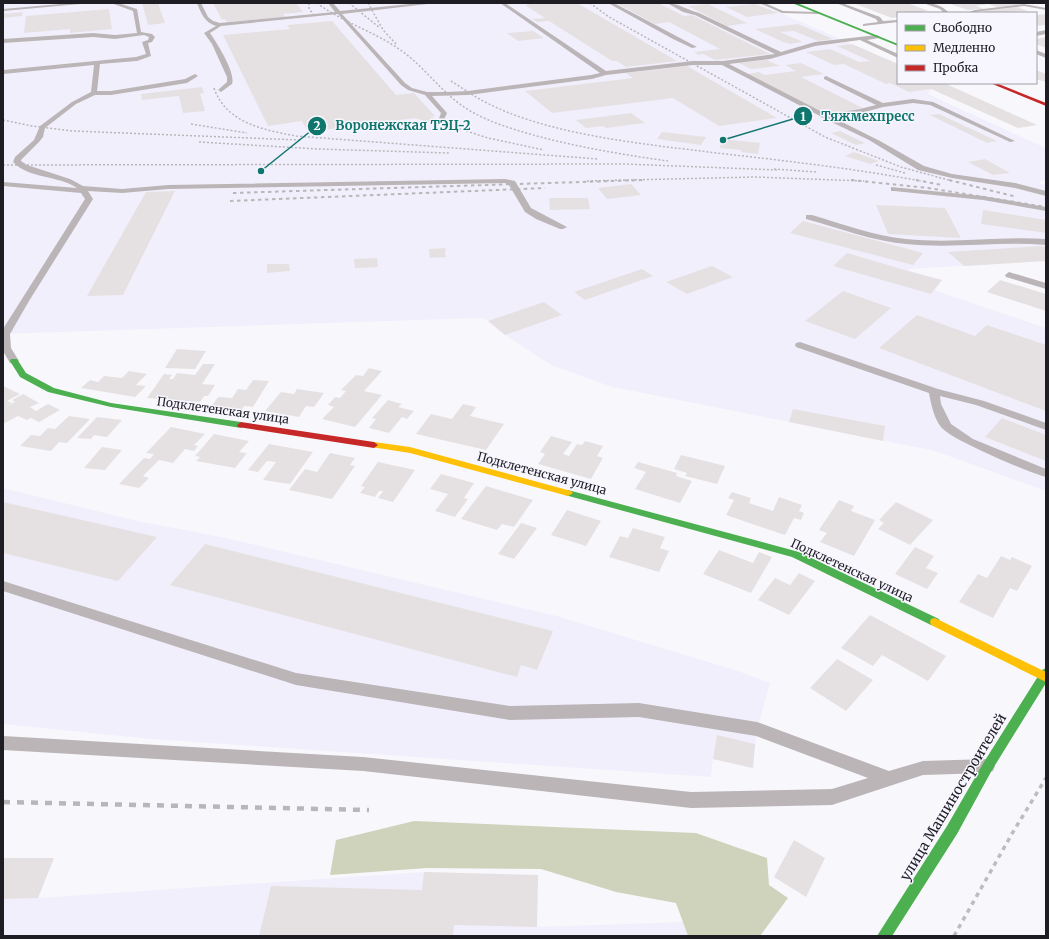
<svg xmlns="http://www.w3.org/2000/svg" width="1049" height="939" font-family="Merriweather,serif">
<style>
.built{fill:#f2effd}
.forest{fill:#cfd3bc}
.building{fill:#e5e1e2}
.lines{fill:none;stroke-linecap:round;stroke-linejoin:round}
.path{stroke:#bebcbe;stroke-width:3.5;stroke-dasharray:4.5 4.5;stroke-linecap:butt}
.lane{fill:#bbb5b7;fill-rule:evenodd}
.fast{fill:#4caf50;fill-rule:evenodd}
.slow{fill:#ffc107;fill-rule:evenodd}
.jam{fill:#c62828;fill-rule:evenodd}
.rail-far2{stroke:#b8b6b8;stroke-width:1.5;stroke-dasharray:2 2;stroke-linecap:butt}
.rail-far1{stroke:#b8b6b8;stroke-width:2;stroke-dasharray:3.5 3.5;stroke-linecap:butt}
.rail{stroke:#b8b6b8;stroke-width:4.5;stroke-dasharray:7 7;stroke-linecap:butt}
.labels{text-anchor:middle;dominant-baseline:central;stroke-width:3;stroke-linejoin:round;paint-order:stroke}
.street-label{font-size:12px;fill:#1f1d24;stroke:#f7f6fe}
.near-street-label{font-size:14px;fill:#1f1d24;stroke:#f7f6fe}
.leader{fill:none;stroke:#0f766e;stroke-width:1.5}
.callout-dot{fill:#0f766e;stroke:#f7f6fe;stroke-width:1.5}
.mark-label{font-size:12px;text-anchor:middle;font-weight:bold;fill:#fff}
.callout-label{font-size:13px;text-anchor:middle;font-weight:bold;fill:#0f766e;stroke:#f7f6fe;stroke-width:3;stroke-linejoin:round;paint-order:stroke}
</style>
<rect width="100%" height="100%" fill="#f8f8fc"/>
<path class="built" d="M3 3H758L852 44 898 83H944L949 85V87L931 89 928 94 1046 148V180L1038 182 1046 186V261L910 269 909 271 942 280 934 290 1046 328V491L935 451 612 387 551 365 505 335 488 321 481 318 3 334Z
M3 488 138 521 226 538 557 616 738 671 770 683 757 730 753 768 713 759 711 777 150 739 3 724Z
M3 858H54L38 898 424 872 538 875 537 927 683 922 688 936H3Z"/>
<path class="forest" d="M414 821 696 833 767 858 769 885 788 898 760 936H688L676 903 616 892 541 869 427 868 330 875 336 840Z"/>
<path class="building" d="M142 3H158L165 23 148 25Z
M213 3H296L303 12 283 14 285 17 227 22 225 19 222 20Z
M525 3H577L677 61 626 67 617 61H612L549 21 537 22 532 19 545 18 525 5H528Z
M616 3H658L684 16 692 15 770 54 715 60 703 54 698 55 694 52 720 49 669 22 655 24Z
M853 3H907L929 11H923L927 13H898V17L892 18Z
M947 3H1025V4L997 7 988 4 976 6 984 9 968 10Z
M708 4 745 22 748 23 727 26 688 6Z
M755 4 778 13 747 17 726 7Z
M1017 7 1028 11 989 13 983 11Z
M109 9 112 29 70 33V29L24 33 26 16Z
M23 12 22 16 3 18V14Z
M1046 14V25L1036 26V15Z
M332 21 396 95 414 93 435 116 430 117 436 118 427 122 415 118 308 132 302 121 268 126 223 35 290 29 287 25Z
M798 24 833 39 818 41 794 31 780 32 803 42 790 44 783 42 755 29Z
M533 31 544 38 518 41 507 33Z
M1046 37V48L1036 44V39Z
M852 44 898 64V83H944L1037 125 1018 128 931 89 909 92 890 83 886 84 844 64 834 65 806 52 830 49 859 62 870 61 837 46Z
M767 60 780 66 751 69 739 63Z
M801 63 824 74 801 77 863 108 824 114 748 74 759 72 764 75 796 71 785 65Z
M687 66 777 118 719 126 673 98 552 113 525 91 633 78 626 73Z
M1036 70 1046 74V82L1036 79Z
M202 87 204 93 200 94 205 111 183 113 179 96 142 100 141 94Z
M631 113 645 123 606 128 603 126 586 128 576 120Z
M939 114 997 141 987 143 930 115Z
M840 131 865 143 856 145 831 133Z
M662 132 706 137 701 145 657 139Z
M722 139 760 143 758 154 741 152V150L720 148Z
M854 152 879 161 870 164 845 156Z
M985 159 1010 173 993 175 968 162Z
M631 184 641 195 607 199 598 188Z
M175 191 123 295 87 296 146 192Z
M549 198H588L590 209 550 210Z
M876 205 945 208 961 238 888 234Z
M983 210 1046 220V233L981 224Z
M803 221 923 253 913 265 790 233Z
M1043 246 1046 248V261L964 266 948 252Z
M446 248 445 253 446 257 430 258 429 249Z
M847 253 908 271 942 280 931 294 833 266Z
M377 258 378 267 355 268 354 259Z
M267 264H289L290 271 267 273Z
M712 266 733 277 687 294 666 282Z
M642 269 653 276 585 300 574 292Z
M1000 280 1046 294V311L987 292Z
M843 291 891 308 855 339 805 321Z
M544 302 562 315 505 335 488 321Z
M917 315 975 336 987 325 1046 345V411L879 348Z
M177 349 206 351 195 369 165 368Z
M203 364H215L202 384 215 385 208 396H204L200 402 147 398 164 374 172 375 169 379H173L177 373 195 375Z
M369 368 382 371 364 391 382 395 355 427 322 419 334 407 328 405 335 397 340 398 346 391 341 390 356 375 363 376Z
M129 371 147 374 136 385 146 386 135 397 81 388 90 380 98 382 104 376 122 378Z
M253 380 269 381 253 407 244 406 242 410 211 407 218 397 232 398 238 389 246 390Z
M3 386 20 394 7 401 12 403 5 407 15 402 12 400 23 394 39 403 30 407 36 411 48 404 60 410 39 422 31 418 27 420 18 416 3 424Z
M297 389 324 393 314 407 306 406 299 417 265 411 281 392 294 394Z
M388 400 402 404 398 407 414 411 407 419 402 417 389 433 369 428 376 419 372 418Z
M463 404 476 407 470 416 504 424 486 450 416 434 431 414 452 419Z
M793 409 885 426 883 441 789 422Z
M69 416 90 419 67 443 59 442 51 451 20 446 31 435 40 436 48 428 55 429Z
M97 417 122 420 107 437 94 435 91 439 77 438Z
M1002 418 1046 435V461L985 437Z
M171 427 205 434 194 445 198 446 194 451 185 449 173 463 159 460 143 476 149 478 139 488 119 484 144 458 150 459 154 454 146 453Z
M214 434 249 441 239 452 247 453 235 468 196 461 200 457 195 456Z
M551 436 572 442 563 454 569 456 577 444 582 445 585 441 603 446 597 456 603 458 591 479 538 464 545 454 540 452Z
M269 444 313 452 290 484 263 480 276 462 267 461 258 472 248 470Z
M102 447 122 450 105 470 84 468Z
M330 453 355 458 350 465 355 466 332 499 289 490 305 469 317 472Z
M681 455 725 466 717 484 685 476 687 473 674 469Z
M378 462 415 470 393 502 378 498 383 491H379L375 497 360 493 365 487 361 486Z
M638 462 677 473 676 476 692 481 680 503 635 489 646 472 634 468Z
M441 474 474 483 464 498 468 499 455 517 435 511 448 494 430 489Z
M486 486 533 500 514 527 502 524 497 530 461 519Z
M732 492 751 498 749 503 773 511 779 497 802 505 799 511 804 513 801 520 794 518 785 535 726 515 734 500 728 498Z
M839 500 854 506 851 511 875 520 854 556 820 542 827 533 819 530Z
M3 502 157 537 118 581 3 553Z
M896 502 933 520 910 545 878 529 884 523 879 520Z
M567 510 601 521 586 546 551 535Z
M521 523 537 528 514 559 498 554Z
M633 528 665 537 660 548 669 551 659 572 609 557 620 536 628 538Z
M205 544 553 631 537 670 521 665 517 677 170 585Z
M915 547 934 556 926 568 938 573 927 589 895 574Z
M719 550 753 563 759 552 772 557 751 593 703 574Z
M1001 556 1010 560 1012 557 1032 566 1017 591 1010 588 993 618 959 602 978 574 987 578Z
M799 573 815 581 789 615 758 600 775 578 790 585Z
M870 615 946 656 928 681 882 655 873 666 841 648Z
M837 659 873 680 846 711 810 688Z
M717 735 755 744 753 768 713 759Z
M794 840 825 858 806 897 774 877Z
M3 858H54L38 898 3 899Z
M424 872 538 875 537 927 454 925 453 936H259L271 886 422 890Z"/>
<g class="lines">
<path class="path" d="M954 936 1013 832 1046 778"/>
<path class="lane" d="M72 3H91L3 11V9Z
M111 3H118L137 9 141 32 152 34 155 37 152 42 148 43 151 56 137 61 100 64 97 91H111L185 79 195 74 198 76 187 83 111 95H95L76 104 45 128 43 137 39 142 21 160V161L27 165 70 179 83 186 122 189 168 185 505 179 515 181 531 208 567 227 563 229H560L536 219 525 212 509 185 505 183 168 189 122 193 88 191 93 199 29 301 10 334 11 348 19 361 14 364 10 363 3 351V329L85 199 81 193 3 186V182L77 188C58 175 29 179 13 162L15 157 34 140 40 126 72 102 91 92 94 65 3 74V70L136 57 146 54 142 42 148 40 149 37 144 35 115 39 93 37 3 43V39L93 33 115 35 137 33 133 11Z
M197 3H201L208 17 213 21 220 23 335 12 328 3H333L340 11 420 3H436L342 14 405 83 412 88 427 92H447L468 91 591 75 600 73 500 3H505L606 71 693 61H723L775 54 695 15 683 12 667 3C677 3 688 10 699 13L781 52 815 42 877 35 880 37 879 38 867 40 898 54V58L860 40 815 46 770 59 729 64 826 114 860 109 876 105 824 79V77L826 76 883 103 913 99 933 102 1015 141 1010 142 930 105 913 103 883 107 861 113 832 117 880 141 924 166 952 174 1015 183 1046 191V196L1015 188 952 178 918 170 869 140 821 117 820 116 722 65H693L606 75 592 79 468 95 432 96 447 113 443 122H439L438 121 441 113 425 95 408 90 401 85 338 14 221 26 210 33C217 43 236 73 232 84L221 92 218 90 227 82V77L212 44 204 33 216 26C204 22 201 13 197 3Z
M608 3H614L697 47 692 48 673 39Z
M759 3H765L783 11 817 12 819 13 817 14 782 13Z
M836 3H842L880 17 883 21 898 20V22L863 26V24L878 22 876 19Z
M923 3C933 3 942 5 949 13H944L940 9Z
M1024 4 1046 8V10L1024 6 966 13 975 10Z
M1046 30V34L1036 36V32Z
M1036 50 1046 54V58L1036 54Z
M891 187 983 196 1046 207V211L983 200 894 191H891Z
M806 215H812C843 224 874 236 906 239 953 244 999 236 1046 239V245C999 241 953 249 906 244 872 241 839 228 806 219Z
M1009 272 1046 283V289L1006 277 1005 275Z
M800 342 938 389 984 401 1046 423V430L976 405 940 396 941 404 951 424 973 439 1046 469V477C1028 472 951 440 941 427 934 418 931 404 929 393L796 347 795 345 796 343Z
M3 581 296 673 510 706 639 703 757 722 889 771 923 761 987 759 993 761 995 766 993 771 987 773 923 775 832 805 691 808 363 771 3 750V736L363 757 691 792 832 789 868 778 756 736 639 717 510 720 296 685 3 591Z"/>
<path class="fast" d="M792 3H797L898 44V46Z
M11 359H17L26 373 54 388 111 403 241 422 245 425 241 428 111 407 48 392 20 377 10 361Z
M568 490 799 552 939 619 940 622 939 625 935 626 931 625 792 557 565 495 563 493 565 491Z
M1046 668V683L992 770 957 834 892 936H877L947 826 984 762 1042 670Z"/>
<path class="slow" d="M374 442 410 447 571 491 573 493 568 496 410 453 371 447 370 445Z
M935 618 1046 672V682L931 625 930 622 931 619Z"/>
<path class="jam" d="M990 83H996L1046 103V106Z
M241 422 374 442 378 445 374 448 238 427 237 425Z"/>
<path class="rail-far2" d="M309 3V8L314 16
M317 3C342 22 373 31 399 49 423 65 440 91 464 107 482 119 503 126 523 132 570 146 619 154 668 161
M349 3 380 28
M368 3 383 30 397 45
M590 3 609 17 825 137 901 167 952 181
M451 81C459 86 468 92 476 97 539 134 637 143 708 152 779 160 851 168 921 181
M214 88C226 123 264 130 296 136L598 159
M3 120 32 126 73 131 300 140
M432 120 488 138 544 150
M191 124 247 133
M199 142 318 149 449 153
M3 165 625 164 778 170
M876 165 905 173
M774 169 816 172
M587 181 755 177 864 181"/>
<path class="rail-far1" d="M851 180 928 188 1046 207
M916 180 942 185
M949 180 1017 197
M233 193 644 180
M230 201 545 188"/>
<path class="rail" d="M3 802 369 810"/>
</g>
<g class="labels">
<g class="street-label">
<text transform="translate(223 410) rotate(8)">Подклетенская улица</text>
<text transform="translate(542 473) rotate(15)">Подклетенская улица</text>
<text transform="translate(852 570) rotate(25)">Подклетенская улица</text>
</g>
<g class="near-street-label">
<text transform="translate(953 797) rotate(-59)">улица Машиностроителей</text>
</g>
</g>
<path class="leader" d="M723 140L803 116M261 171L317 126"/>
<g class="callout-dot">
<circle cx="723" cy="140" r="4"/>
<circle cx="261" cy="171" r="4"/>
<circle cx="803" cy="116" r="10"/>
<circle cx="317" cy="126" r="10"/>
</g>
<g class="mark-label">
<text x="803" y="121">1</text>
<text x="317" y="130">2</text>
</g>
<g class="callout-label">
<text x="868" y="121">Тяжмехпресс</text>
<text x="403" y="130">Воронежская ТЭЦ-2</text>
</g>
<rect width="1049" height="939" fill="none" stroke="#1f1d24" stroke-width="8"/>
<rect x="897" y="12" width="140" height="72" fill="#f7f6fe" stroke="#a19fa7"/>
<rect x="905" y="25" width="20" height="6" fill="#4caf50" stroke="#a19fa7"/>
<text x="933" y="32" font-size="12" fill="#1f1d24">Свободно</text>
<rect x="905" y="45" width="20" height="6" fill="#ffc107" stroke="#a19fa7"/>
<text x="933" y="52" font-size="12" fill="#1f1d24">Медленно</text>
<rect x="905" y="65" width="20" height="6" fill="#c62828" stroke="#a19fa7"/>
<text x="933" y="72" font-size="12" fill="#1f1d24">Пробка</text>
</svg>
